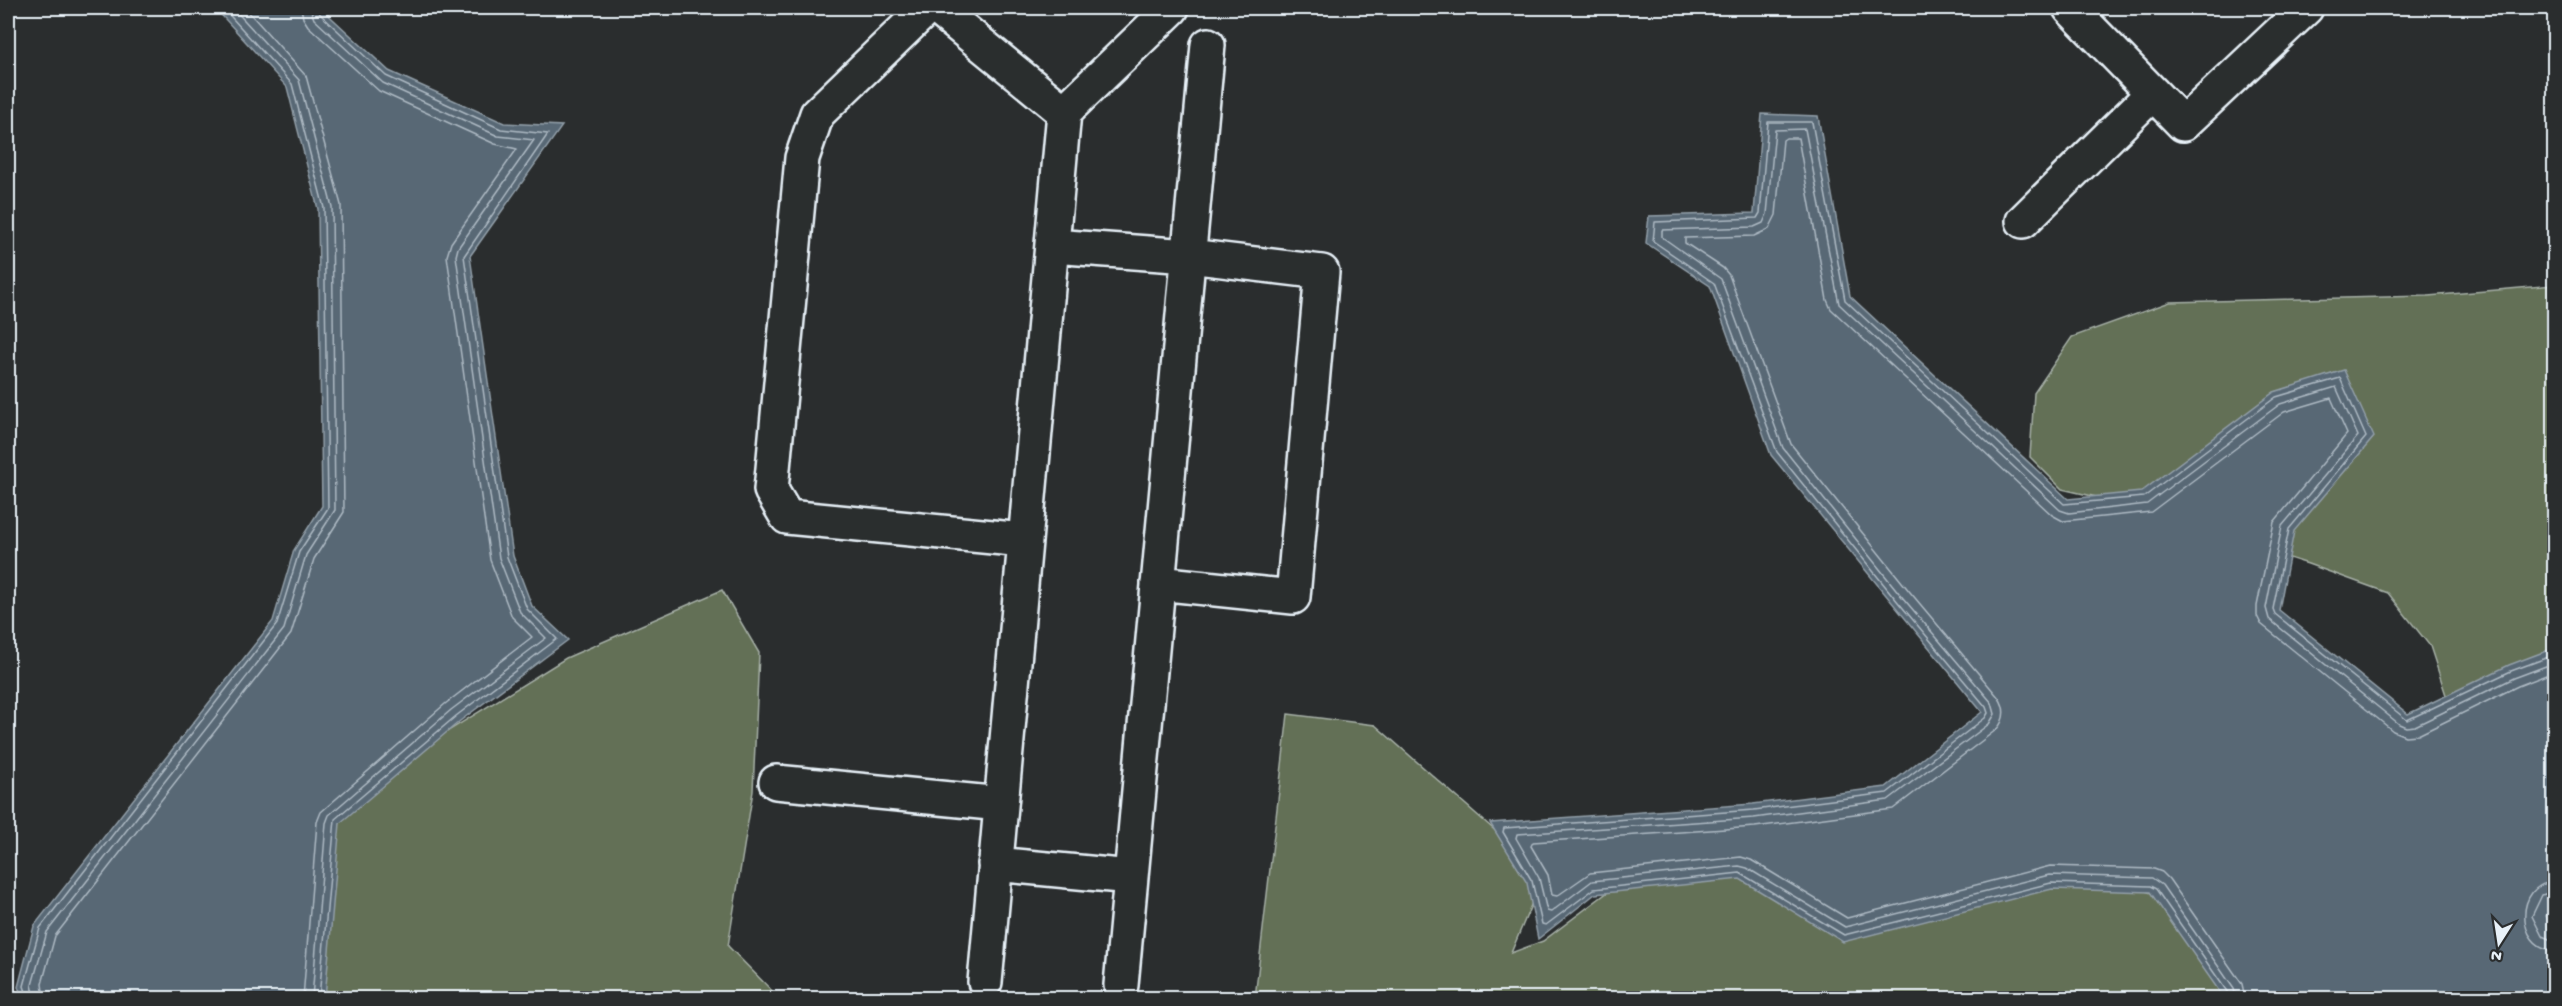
<svg xmlns="http://www.w3.org/2000/svg" width="2562" height="1006" font-family="'Gochi Hand',sans-serif">
<style>
.green{fill:#646f56;stroke:#a6b0a7;stroke-width:1.5}
.water{fill:#586875;stroke:#929fa9;stroke-width:1.5}
.lines{fill:none;stroke-linecap:round;stroke-linejoin:round}
.shore{stroke:#aebac4;stroke-width:1.5}
.minor-casing{stroke:#e8f1f8;stroke-width:38}
.minor{stroke:#2a2d2e;stroke-width:33}
</style>
<rect width="100%" height="100%" fill="#2a2d2e"/>
<filter id="ink" filterUnits="userSpaceOnUse"><feTurbulence type="fractalNoise" baseFrequency=".0167" numOctaves="2"/><feDisplacementMap in="SourceGraphic" scale="12" xChannelSelector="R" yChannelSelector="G"/><feConvolveMatrix kernelMatrix="1 2 1 2 8 2 1 2 1" color-interpolation-filters="sRGB"/></filter>
<g filter="url(#ink)">
<path class="green" d="M2554 285V998L2464 750 2430 646 2388 593 2308 564 2110 500 2062 489 2030 457 2034 393 2072 337 2170 302 2428 296Z
M722 590 759 653 753 791 728 946 779 998H320L333 830 382 772 566 658Z
M1288 714 1375 725 1499 834 1539 886 1511 953 1543 941 1612 889 1704 872 2107 879 2164 897 2226 998H1255Z"/>
<path class="water" d="M215 8H321L389 71 504 123 562 126 470 256 513 556 532 606 568 640 460 721 340 823 325 998H23L18 987 34 926 273 621 294 550 322 506 318 209 287 87Z
M1762 114 1818 116 1850 296 2068 499 2141 492 2274 392 2344 370 2374 437 2294 531 2279 610 2408 714 2509 665 2554 648V900L2546 916 2554 932V998H2224L2150 892 2052 889 1843 942 1740 879 1595 894 1538 939 1527 883 1490 823 1753 804 1886 787 1982 712 1771 455 1710 286 1646 243 1649 216 1754 213Z"/>
<g class="lines">
<path class="shore" d="M301 8 303 18 308 26 379 91 495 144 517 149 451 243 447 256 490 560 512 617 532 637 445 704 321 812 317 822 303 998
M310 8 314 19 383 83 498 136 534 140 458 248 456 256 499 558 520 612 546 638 451 710 329 815 326 823 312 998
M318 8 320 14 386 76 501 129 548 134 464 256 507 557 527 609 557 639 456 716 335 819 319 998
M2554 882C2515 883 2515 948 2554 950
M2554 891 2542 895 2532 916 2542 936 2554 941
M28 998 24 986 40 928 277 624 299 552 328 508 324 208 292 84 223 8
M35 998 32 985 47 932 284 629 306 555 335 510 332 207 299 80 233 8
M44 998 42 984 55 936 291 634 314 559 344 512 341 205 306 76 245 8
M2229 998 2228 993 2156 889 2150 886 2051 883 1844 935 1740 873 1594 889 1546 925 1542 924 1532 881 1503 832 1504 828 1754 810 1887 793 1985 718 1988 713 1986 707 1898 602 1777 452 1714 283 1653 241 1655 222 1757 218 1760 213 1768 122H1812L1845 300 2064 504 2144 497 2276 397 2340 378 2366 437 2289 529 2273 609 2275 614 2407 720 2511 671 2554 655
M2236 998 2234 989 2162 885 2152 878 2049 875 1845 927 1747 868 1739 866 1592 881 1551 912 1547 911 1539 878 1516 838 1517 834 1754 818 1888 800 1989 724 1995 714 1992 703 1903 598 1783 448 1721 279 1662 237V230L1754 227 1763 223 1767 214 1775 130 1805 129 1839 304 2060 510 2069 513 2147 504 2280 404 2336 387 2358 436 2282 526 2266 608 2269 619 2399 724 2406 727 2415 726 2514 678 2554 663
M2245 998 2242 984 2169 879 2162 872 2154 869 2050 866 1847 918 1751 860 1741 857 1590 873 1557 896 1552 895 1548 875 1531 846 1533 842 1755 827 1893 809 1996 730C2005 720 2006 709 1999 698L1910 592 1791 444 1729 275 1723 268 1685 243V238L1754 236 1769 229 1776 215 1783 140 1786 138H1798L1827 300 1831 309 2052 515 2063 521 2151 512 2284 412 2331 398 2347 434 2274 522 2257 606V616L2261 624 2393 731 2405 736 2418 735 2518 686 2554 672"/>
<defs>
<path id="minor" d="M927 8 817 114 802 158 771 490 787 517 1024 540
M937 8 1064 112
M2070 8 2183 124 2306 8
M2023 221 2153 93
M1052 246 1189 256 1322 272 1293 597 1158 583
M776 782 1001 804
M995 864 1131 877
M985 982 1064 112 1172 8
M1121 985 1208 45"/>
</defs>
<use href="#minor" class="minor-casing"/>
<use href="#minor" class="minor"/>
</g>
</g>
<rect width="2562" height="1006" fill="none" stroke="#2a2d2e" stroke-width="30"/>
<rect x="15" y="15" width="2532" height="976" fill="none" stroke="#e8f1f8" stroke-width="2" filter="url(#ink)"/>
<g transform="translate(2499 943) rotate(192)" stroke="#2a2d2e" stroke-width="4.5" paint-order="stroke">
<path d="M0-4.5L10 22L0 15L-10 22Z" fill="#e8f1f8"/>
<text y="-9" font-size="16" font-weight="bold" text-anchor="middle" fill="#e8f1f8">N</text>
</g>
</svg>
